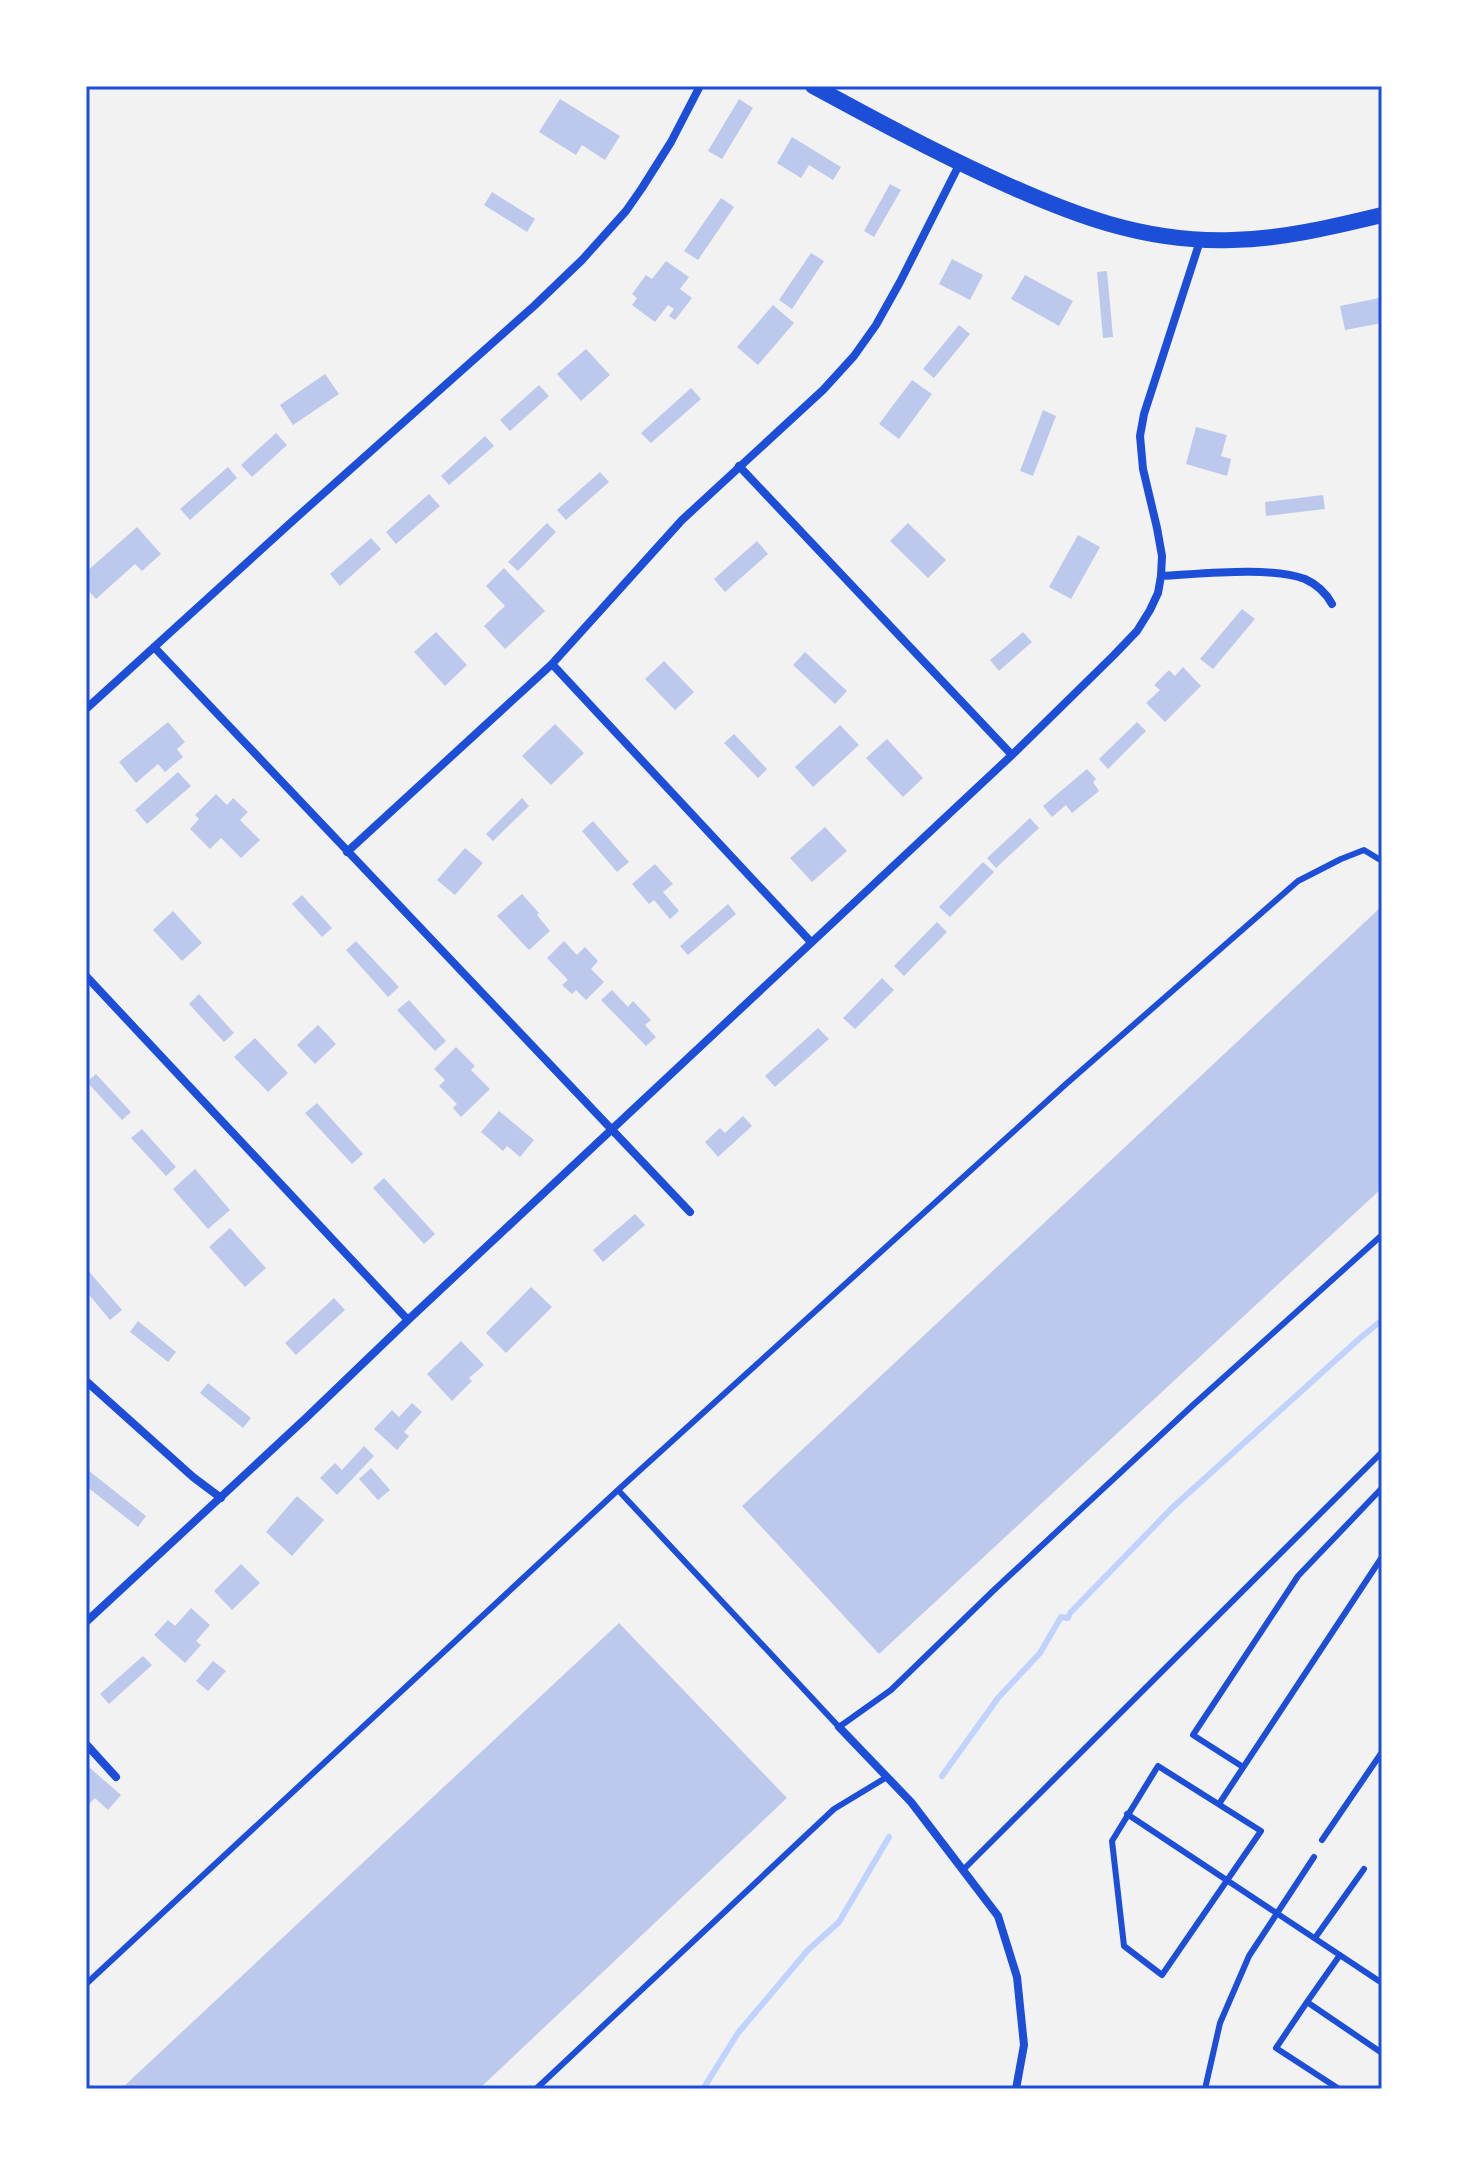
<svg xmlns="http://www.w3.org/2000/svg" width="1468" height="2175" font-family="Manrope,sans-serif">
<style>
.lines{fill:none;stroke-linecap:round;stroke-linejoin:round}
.stream{stroke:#bfd3fe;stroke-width:6}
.building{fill:#bdc9ec}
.service{stroke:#1d4ed8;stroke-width:6}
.minor{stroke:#1d4ed8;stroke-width:8}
.secondary{stroke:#1d4ed8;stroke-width:16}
.neatline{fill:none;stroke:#1d4ed8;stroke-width:3}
</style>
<rect width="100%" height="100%" fill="#f2f2f2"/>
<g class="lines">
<path class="stream" d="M942 1776 998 1698 1040 1653 1061 1617 1068 1618 1070 1613 1172 1508 1359 1339 1382 1320
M703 2089 738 2033 808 1950 839 1922 889 1837"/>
</g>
<path class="building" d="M560 99 620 136 605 160 582 145 576 155 539 132Z
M739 99 753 108 722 159 708 151Z
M792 137 841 167 833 180 809 165 801 178 777 163Z
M890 184 901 190 874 237 864 231Z
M492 192 535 219 527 232 484 205Z
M721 198 734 207 698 260 684 251Z
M811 253 824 261 792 309 779 300Z
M952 259 983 275 970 300 939 284Z
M666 261 689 277 680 289 692 298 675 320 669 316 674 309 668 305 655 322 632 305 637 298 632 294 646 275 652 279Z
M1107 271 1113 337 1103 338 1097 272Z
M1025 275 1073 301 1059 326 1011 299Z
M1379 298 1382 323 1345 330 1340 306Z
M773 305 794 323 758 365 737 347Z
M959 325 970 334 934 378 923 369Z
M586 349 610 375 581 401 557 374Z
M325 374 339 394 293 425 280 405Z
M912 380 932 394 899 439 879 424Z
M539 385 549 396 510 431 500 420Z
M691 388 701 399 651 443 641 433Z
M1043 410 1056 416 1033 476 1020 471Z
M1196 427 1227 435 1221 456 1231 459 1227 476 1186 464Z
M276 433 287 445 252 477 241 465Z
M485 436 494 446 449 485 441 476Z
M228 467 237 478 190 520 180 509Z
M600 472 609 482 566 520 557 510Z
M429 494 440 506 396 544 386 532Z
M1323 495 1325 509 1266 516 1265 502Z
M547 523 556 532 518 571 508 562Z
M908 523 946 560 928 578 890 541Z
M137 527 161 554 142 571 135 564 96 599 86 588V572Z
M1078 535 1100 547 1071 599 1049 587Z
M371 538 381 549 340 586 330 574Z
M757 541 768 554 725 592 714 579Z
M504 568 545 611 505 649 484 626 505 606 486 586Z
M1242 609 1255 619 1213 669 1200 659Z
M436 632 467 665 445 686 414 652Z
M1023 632 1032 642 999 671 990 660Z
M805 652 847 691 835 704 793 665Z
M664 661 694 692 675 710 645 679Z
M1183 667 1201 686 1165 722 1146 703 1160 690 1154 685 1169 670 1175 676Z
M168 722 185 742 177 749 183 757 165 772 158 764 136 783 119 762Z
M1137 722 1146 731 1108 769 1099 759Z
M555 724 584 753 551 785 522 756Z
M840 725 859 745 813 787 795 767Z
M734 734 767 769 758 778 724 743Z
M887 739 923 778 903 797 866 758Z
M1087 769 1096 779 1093 782 1099 791 1072 813 1066 805 1052 817 1043 806Z
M178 772 191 786 147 824 135 810Z
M216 794 227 805 233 798 248 812 240 820 260 840 241 858 221 838 210 849 190 829 199 819 195 815Z
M522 798 529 806 493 841 486 834Z
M1030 818 1039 828 996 868 987 858Z
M593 821 629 862 617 872 582 831Z
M825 827 847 851 812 882 790 858Z
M465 848 483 863 455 895 437 880Z
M983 862 994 872 950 917 939 907Z
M655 864 673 884 663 892 679 911 670 919 654 900 649 904 632 884Z
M522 894 539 913 537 915 550 931 529 950 497 916Z
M302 895 332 928 322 937 292 904Z
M728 904 736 914 688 955 680 946Z
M1382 906V1188L879 1654 742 1506Z
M173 911 202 943 182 961 153 930Z
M937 922 947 932 904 976 894 966Z
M356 941 399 987 388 997 346 950Z
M564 941 577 955 585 947 598 961 591 969 604 982 586 1000 576 990 572 994 562 985 568 980 547 958Z
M882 978 894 990 855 1029 843 1018Z
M612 990 628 1007 633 1001 651 1020 645 1025 656 1037 646 1046 601 1000Z
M199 994 234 1033 224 1042 189 1004Z
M409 1000 446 1041 435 1051 397 1010Z
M318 1025 336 1044 315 1064 297 1045Z
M818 1028 829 1039 775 1087 765 1076Z
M255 1038 288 1073 268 1092 234 1057Z
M456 1047 475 1066 471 1070 490 1089 461 1117 453 1108 457 1104 439 1086 445 1080 434 1069Z
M96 1074 131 1112 122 1120 87 1082Z
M317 1103 363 1154 352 1164 305 1113Z
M499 1111 534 1140 520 1157 507 1146 503 1151 481 1132Z
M743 1116 752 1126 718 1157 705 1142 720 1128 725 1133Z
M142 1129 176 1167 166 1176 131 1138Z
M195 1169 230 1210 208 1229 173 1189Z
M384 1178 435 1234 424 1244 373 1188Z
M635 1214 645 1225 603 1262 593 1250Z
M230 1228 266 1268 245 1287 209 1247Z
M86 1268 122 1310 110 1320 86 1291Z
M531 1287 552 1307 506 1353 486 1333Z
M334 1298 345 1310 296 1355 285 1343Z
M138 1321 176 1352 168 1362 130 1332Z
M461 1341 484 1365 469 1378 472 1381 452 1401 427 1374Z
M208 1383 251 1418 243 1428 200 1393Z
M412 1403 422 1412 404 1432 409 1436 397 1450 374 1429 392 1410 399 1417Z
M364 1446 374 1456 337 1495 320 1478 335 1463 342 1470Z
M371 1468 390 1490 378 1500 359 1479Z
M88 1470 146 1516 138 1527 86 1486V1473Z
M297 1496 324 1520 292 1556 266 1532Z
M241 1564 260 1583 232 1610 214 1591Z
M191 1608 210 1625 196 1641 201 1645 185 1663 154 1635 168 1620 175 1626Z
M619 1623 787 1798 479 2089H121Z
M143 1656 152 1665 109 1704 100 1694Z
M213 1661 226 1671 208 1691 196 1681Z
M90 1768 121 1795 108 1810 95 1798 89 1804 86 1801V1772Z"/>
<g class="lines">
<path class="service" d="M618 1490 839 1727 891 1690 994 1590 1192 1406 1382 1235
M1158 1766 1261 1831 1162 1975 1124 1946 1112 1841Z
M1243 1767 1193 1735 1298 1576 1382 1488
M1219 1804 1382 1557
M1127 1814 1382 1983
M1322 1840 1382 1752
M963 1870 1382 1452
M1315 1938 1364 1869
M1340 1955 1307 2002 1382 2053
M86 1984 618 1490 1066 1084 1298 881 1341 859 1364 850 1382 861
M1307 2002 1276 2048 1339 2089
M536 2089 834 1809 887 1777
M1205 2089 1220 2023 1249 1956 1314 1857"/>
<path class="minor" d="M739 466 1012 755
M1161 576C1201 574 1269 566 1305 579 1316 584 1326 593 1332 604
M154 647 690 1212
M552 664 811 942
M86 709 297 517 534 306 582 260 626 211 642 188 671 142 700 86
M347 852 552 664 682 520 823 390 854 356 876 325 900 282 960 163
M86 976 408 1320
M86 1381 193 1477 221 1498
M86 1622 306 1418 408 1320 1012 755 1113 656 1137 631 1150 610 1158 593 1161 576 1162 556 1157 528 1143 469 1140 436 1144 414 1200 241
M839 1727 911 1802 998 1916 1017 1977 1024 2045 1016 2089
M86 1744 116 1777"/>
<path class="secondary" d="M813 86C872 118 931 150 992 178 1070 214 1144 243 1232 240 1283 239 1332 227 1382 215"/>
</g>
<rect width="1468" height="2175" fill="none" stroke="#ffffff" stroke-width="176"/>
<rect x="88" y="88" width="1292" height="1999" class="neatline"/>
</svg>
